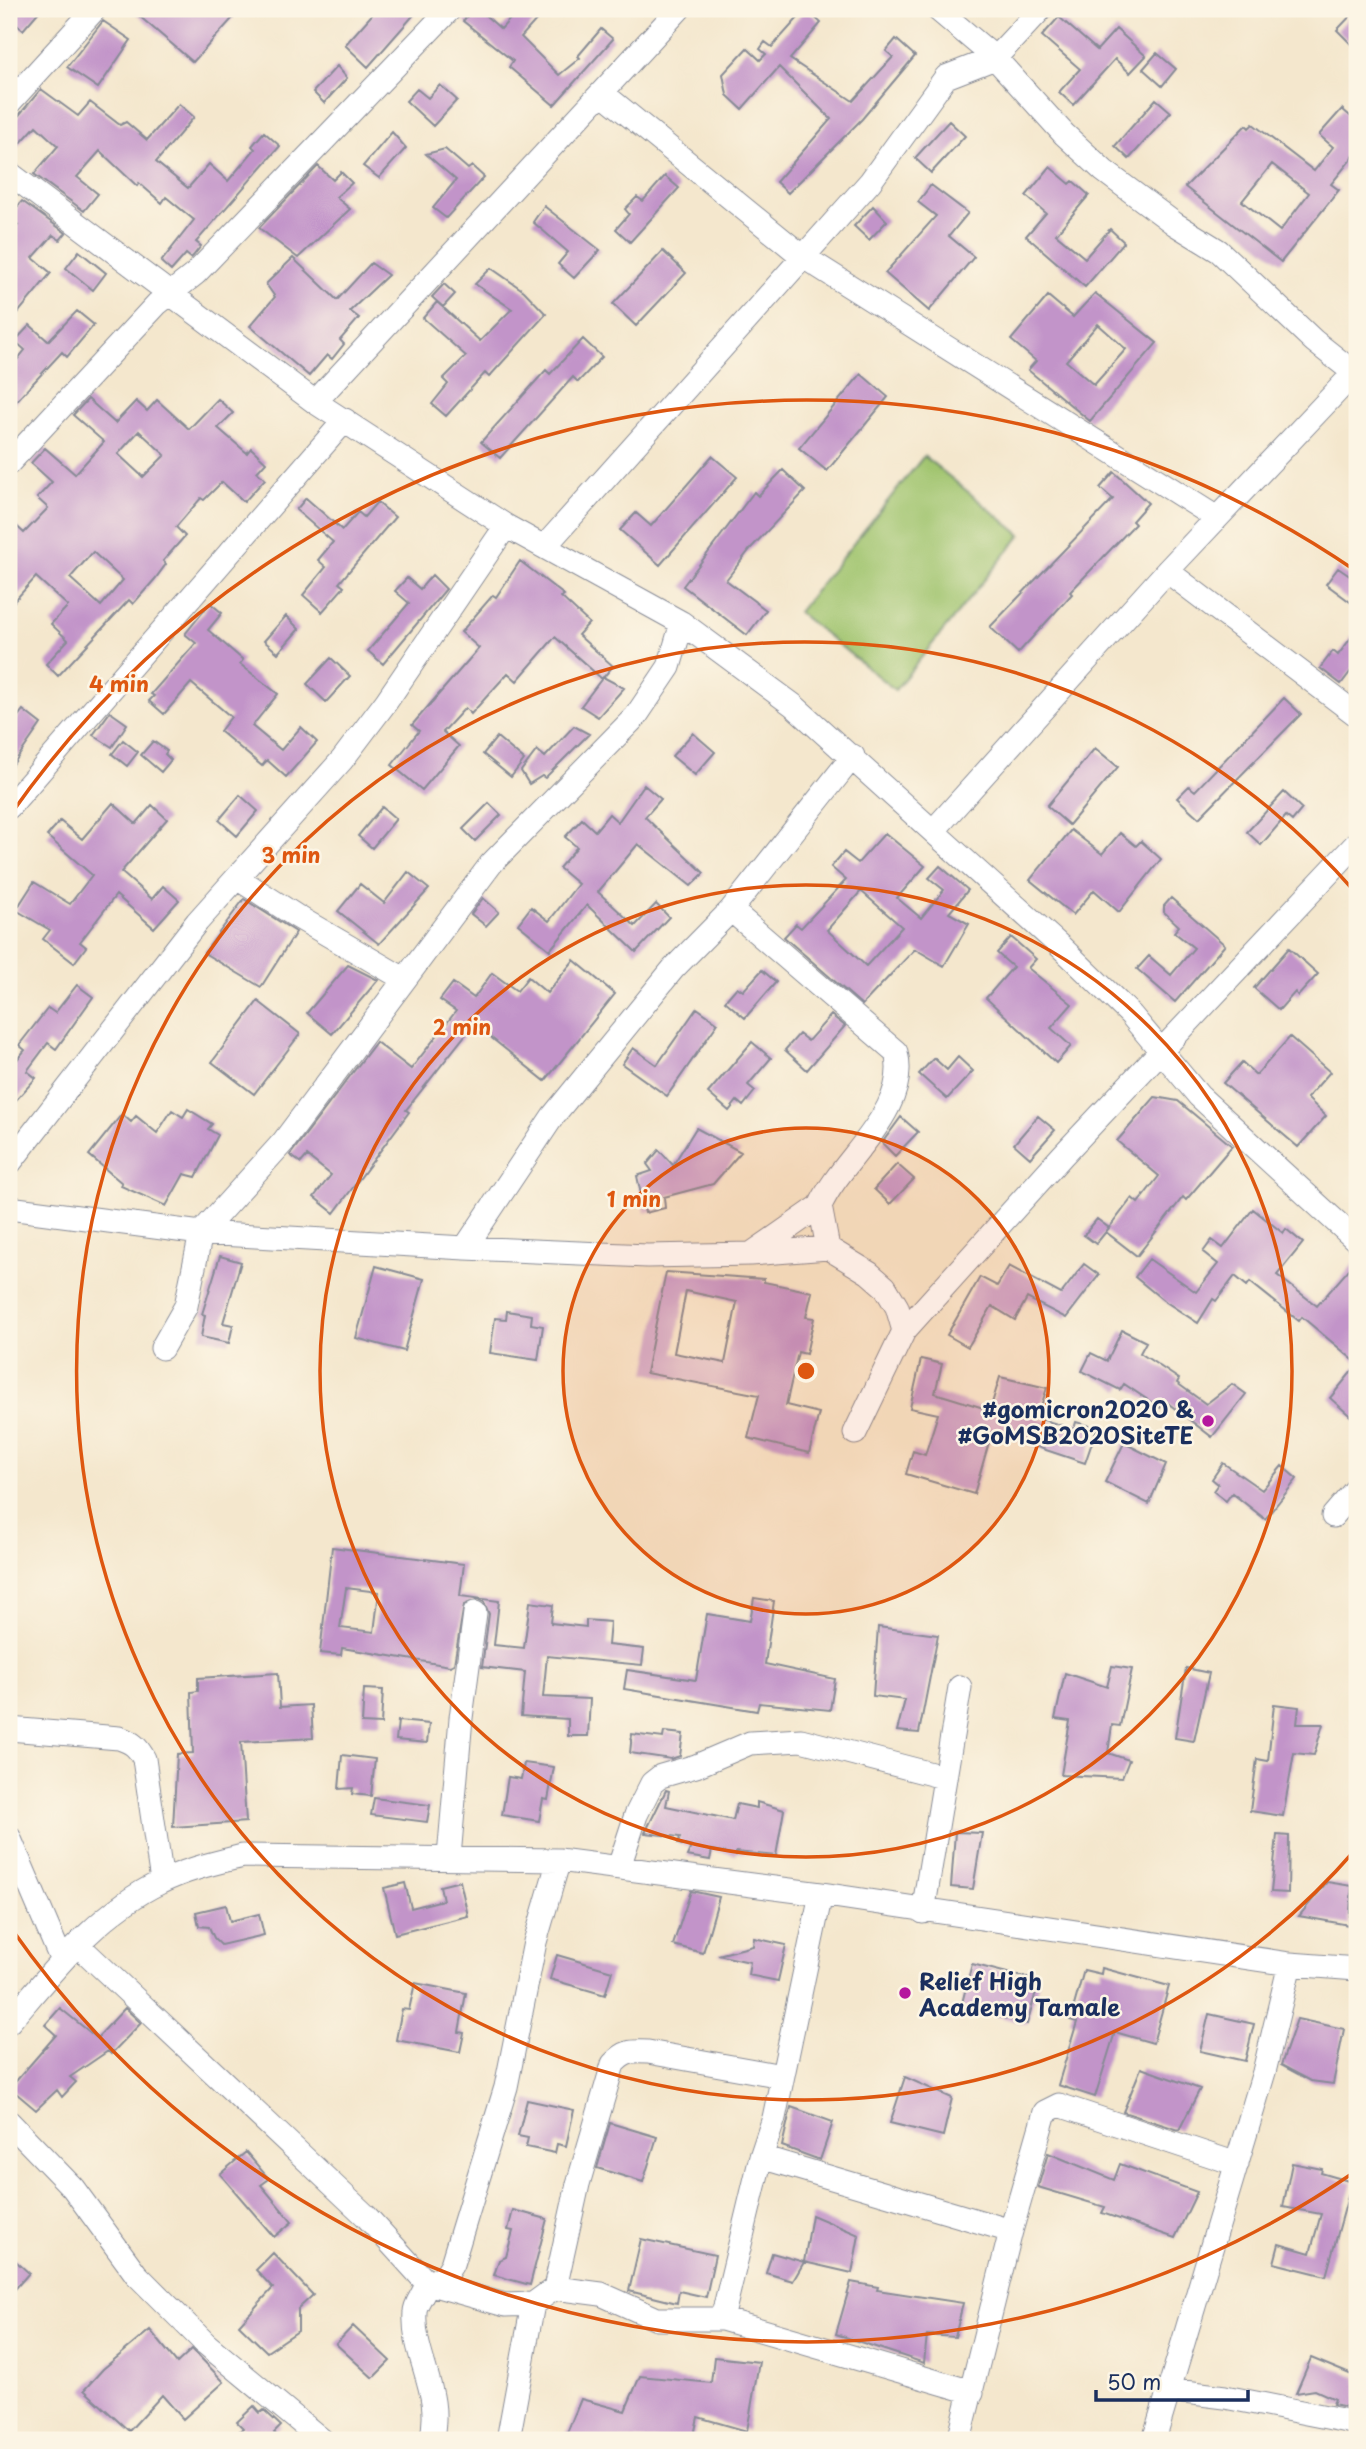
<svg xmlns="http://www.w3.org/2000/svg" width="1366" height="2449" font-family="'Playpen Sans',sans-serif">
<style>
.green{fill:#a0c46e;stroke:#5e7a66;stroke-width:2}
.building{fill:#c294c9;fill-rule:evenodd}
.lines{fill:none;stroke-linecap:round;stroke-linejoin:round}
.minor-casing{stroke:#888b96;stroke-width:25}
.minor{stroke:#fff;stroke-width:23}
.ring{fill:none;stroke:#de5710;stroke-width:3.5}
.poi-dot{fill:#b5179e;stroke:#fcf5e5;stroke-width:2.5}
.labels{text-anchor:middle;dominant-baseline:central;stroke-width:5;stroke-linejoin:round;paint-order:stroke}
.poi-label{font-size:23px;font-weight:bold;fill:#1b2f5e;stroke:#fcf5e5;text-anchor:end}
.centre{fill:#de5710;stroke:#fcf5e5;stroke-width:3.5}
.ring-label{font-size:21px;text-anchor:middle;font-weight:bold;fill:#de5710;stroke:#fcf5e5;stroke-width:5;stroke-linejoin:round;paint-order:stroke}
</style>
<rect width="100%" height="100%" fill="#fcf5e5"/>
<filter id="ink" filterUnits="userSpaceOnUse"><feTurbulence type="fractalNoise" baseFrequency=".0143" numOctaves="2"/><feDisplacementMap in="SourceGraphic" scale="14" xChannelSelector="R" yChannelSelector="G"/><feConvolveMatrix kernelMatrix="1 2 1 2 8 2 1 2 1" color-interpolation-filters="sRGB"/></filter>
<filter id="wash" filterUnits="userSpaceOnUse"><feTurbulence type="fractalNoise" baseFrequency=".00686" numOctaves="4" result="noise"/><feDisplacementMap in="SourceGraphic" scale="28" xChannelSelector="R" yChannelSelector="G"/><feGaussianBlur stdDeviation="1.57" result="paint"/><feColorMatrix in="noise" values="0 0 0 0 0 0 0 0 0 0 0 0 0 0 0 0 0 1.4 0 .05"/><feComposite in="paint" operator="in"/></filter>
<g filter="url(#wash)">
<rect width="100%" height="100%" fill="#f4e7cd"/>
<path class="green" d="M924 456 1021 535 895 690 798 612Z"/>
<g id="blocks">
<path class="building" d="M9 9H41L23 30 9 18Z
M131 9H241L193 62Z
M377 9H419L368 67 345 45Z
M473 9H478L501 29 519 9H546L521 37 559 75 580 58 578 56 601 29 613 39 554 105 509 67 513 61 463 21Z
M806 9 821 23 790 59 853 101 893 57 886 51 896 39 915 56 862 119 788 193 776 182 831 119 779 67 742 109 727 95 723 74 747 48 760 60 766 54 760 49 765 42 772 47Z
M1357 9V50L1337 30Z
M1059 17 1097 50 1116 29 1146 56 1130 73 1115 59 1073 105 1059 92 1080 69 1042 36Z
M103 21 131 40 98 88 67 67Z
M1157 53 1176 69 1162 86 1143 69Z
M337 66 347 78 324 103 313 92Z
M440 85 457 100 433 126 406 101 417 89 428 98Z
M41 89 78 116 90 102 120 125 126 122 147 140 179 104 194 117 156 162 188 188 209 164 228 181 255 149 252 146 264 132 280 146 196 242 201 246 193 256 191 258 186 254 171 271 161 262 194 220 166 197 162 203 139 183 137 186 100 151 77 177 98 194 84 211 34 174 58 146 36 126 9 156V127Z
M1156 99 1171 112 1129 159 1115 146Z
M1342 109 1357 122V152L1331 184 1339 190 1281 262 1185 187 1246 125 1249 128 1253 124 1314 171 1333 147 1319 135ZM1272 164 1309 193 1280 231 1242 201Z
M949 121 965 136 931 173 915 158Z
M392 132 406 148 379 178 363 166Z
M445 149 468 169 472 166 484 177 446 218 433 208 456 180 426 154Z
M318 166 333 180 341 172 352 183 336 197 350 209 298 258 259 228Z
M1050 167 1070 184 1073 181 1089 195 1056 234 1085 258 1110 229 1124 242 1085 287 1026 236 1046 213 1026 196Z
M665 176 679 188 630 242 616 229 629 214 625 209 637 197 643 201Z
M931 185 968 213 949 236 974 257 929 311 885 273 936 216 918 202Z
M22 201 66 233 60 240 53 235 33 258 51 273 9 324V234L18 225 9 217Z
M544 206 600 250 574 278 558 264 568 252 533 222Z
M873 206 887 221 869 240 854 226Z
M79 251 106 273 93 290 66 268Z
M663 251 686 273 636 326 613 304Z
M293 258 337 300 371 263 388 275 350 311 359 318 340 340 344 344 332 359 327 355 309 376 250 326 275 297 266 284Z
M491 268 524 291 546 314 489 377 485 373 446 416 432 404 448 384 443 379 466 356 423 318 437 302 480 341 512 309 475 284Z
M444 284 455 294 443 307 432 297Z
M1095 293 1157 343 1090 421 1028 370 1036 361 1011 340 1048 296 1073 317ZM1098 324 1126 349 1094 385 1066 361Z
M77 311 94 325 67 357 62 352 9 409V370L25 350 15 341 30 325 48 341Z
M583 339 602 357 578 382 573 377 500 458 481 442 546 370 550 374Z
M861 374 888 397 827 471 799 448Z
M88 399 115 423 136 401 147 411 157 400 189 429 218 399 233 413 218 428 247 453 251 448 266 462 257 472 265 479 244 502 222 482 204 500 201 498 176 527 185 536 163 561 166 564 155 579 133 604 129 600 58 676 46 664 68 640 51 624 68 606 36 577 9 607V519L24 533 48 508 37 498 52 482 31 463 45 448 75 474 104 442 73 415ZM139 431 165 455 143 477 118 454ZM93 552 123 580 101 606 70 578Z
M712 456 737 477 660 565 620 530 636 513 651 526Z
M783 470 805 491 751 548 726 580 766 610 747 635 683 586 754 492 758 496Z
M1114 472 1148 503 1132 521 1135 524 1070 592 1072 594 1018 653 990 627 1113 499 1100 488Z
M306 498 342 530 358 512 364 517 377 502 395 517 339 583 344 587 322 612 303 595 326 567 318 560 333 542 296 510Z
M520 561 564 595 561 597 589 623 578 635 613 666 602 679 555 637 517 681 508 673 471 714 465 708 443 732 459 746 422 790 392 765 419 731 412 725 479 648 461 632 493 595 496 597Z
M1338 568 1357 581V607L1326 584Z
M432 575 446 589 383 664 368 651 409 603 395 591 407 578 420 589Z
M210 603 222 613 208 630 243 660 240 664 278 694 252 726 281 750 301 727 317 742 286 777 267 760 262 766 220 731 231 717 191 683 164 714 149 701 154 696 151 694 196 643 185 634Z
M286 616 299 629 278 653 264 641Z
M1357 630V663L1341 684 1320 668 1333 651 1338 655Z
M331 658 350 676 326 702 307 684Z
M603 677 624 688 598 717 581 706Z
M1284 698 1301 714 1199 818 1177 798 1189 786 1195 791Z
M23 710 41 724 9 770V728Z
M110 712 127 724 112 747 93 735Z
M574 726 589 734 545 778 542 776 529 784 521 771 537 750 545 757Z
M693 733 715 752 695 775 672 756Z
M497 737 524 760 511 777 483 754Z
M123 740 138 752 127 766 112 754Z
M153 741 167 751 165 754 171 760 161 772 141 755Z
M1095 748 1118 767 1069 825 1047 806Z
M644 785 661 799 645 817 704 873 691 886 638 844 598 892 635 926 656 904 669 917 636 952 587 905 550 950 518 924 531 907 549 921 578 884 559 868 577 847 565 837 582 819 595 831 609 814 618 822Z
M1284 792 1302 809 1292 821 1286 816 1261 845 1247 832Z
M240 795 258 811 237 836 219 820Z
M113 803 136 824 152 805 167 819 121 872 152 899 163 886 179 900 154 928 116 895 80 942 86 947 74 963 43 939 50 930 16 910 34 882 70 904 92 875 47 836 60 821 82 839Z
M489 803 501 815 475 841 463 829Z
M382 807 396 819 372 848 358 836Z
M1071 830 1102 854 1120 833 1136 846 1141 841 1161 859 1119 912 1094 890 1073 915 1030 880Z
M885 833 925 866 897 898 921 918 944 890 929 878 940 866 968 890 949 913 969 924 944 966 915 949 862 1005 784 937 796 924 801 928 846 880 831 867 844 852 858 863ZM861 891 902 927 866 966 827 930Z
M408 872 429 889 379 944 338 911 360 884 384 903Z
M483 898 499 912 486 926 471 914Z
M1171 898 1225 945 1175 1002 1137 969 1149 956 1171 975 1194 948 1174 932 1179 926 1164 912V906Z
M244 899 296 932 261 987 204 953Z
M1011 937 1036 959 1028 968 1072 1004 1051 1028 1071 1046 1056 1063 986 998 1013 967 997 953Z
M1289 948 1318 974 1298 996 1295 992 1279 1010 1254 988Z
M574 960 615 994 545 1081 474 1024 406 1110 409 1112 334 1213 314 1197 331 1175 307 1156 301 1163 290 1155 376 1042 411 1069 456 1011 440 1000 453 983 474 998 492 973 517 991 528 977 547 993Z
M348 965 378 980 332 1034 307 1013Z
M762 970 776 982 745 1018 725 1001 737 987 743 991Z
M77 985 93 997 56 1049 48 1043 27 1071 36 1078 9 1108V1069L25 1050 19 1045 48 1008 55 1013Z
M258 1001 300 1034 254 1094 212 1062Z
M697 1008 718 1023 667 1096 622 1064 633 1048 657 1065Z
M831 1015 845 1026 807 1070 785 1050 799 1034 808 1041Z
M1290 1037 1330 1072 1307 1098 1326 1116 1298 1147 1223 1083 1242 1062 1256 1075Z
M752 1042 771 1058 748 1085 755 1091 743 1106 737 1101 729 1111 708 1093Z
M958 1057 973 1071 947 1099 919 1074 934 1058 947 1070Z
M1155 1097 1178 1101 1232 1146 1186 1200 1183 1197 1137 1256 1106 1232 1132 1198 1138 1203 1159 1176 1117 1141Z
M188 1109 212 1124 208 1129 218 1135 196 1177 184 1174 166 1206 121 1186 122 1183 89 1155 122 1114 131 1122 136 1116 157 1133 172 1110 183 1117Z
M1038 1116 1055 1130 1030 1158 1014 1144Z
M901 1117 918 1132 895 1156 882 1143Z
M696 1128 741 1152 713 1184 664 1197 665 1208 645 1213 637 1176 652 1171 647 1164 659 1150 673 1165Z
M897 1164 914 1179 890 1204 874 1189Z
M1253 1209 1283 1233 1286 1229 1303 1243 1277 1275 1317 1306 1357 1260V1363L1302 1317 1299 1321 1250 1282 1247 1286 1235 1276 1216 1301 1213 1299 1198 1323 1163 1300 1135 1277 1149 1259 1196 1292 1218 1264 1203 1252 1212 1240 1223 1248Z
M1097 1219 1109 1228 1096 1244 1084 1235Z
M220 1256 241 1262 223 1323 233 1325 229 1343 201 1337 205 1315 202 1314Z
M1084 1264 1099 1275 1066 1318 1027 1298 1015 1320 992 1306 968 1347 947 1335 980 1277 997 1286 1009 1266 1061 1294Z
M376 1266 424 1279 404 1351 356 1338Z
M666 1272 764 1279V1282L812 1292 806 1317 814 1318 806 1354 798 1352 786 1405 819 1413 809 1453 748 1438 759 1395 646 1373ZM686 1291 737 1302 725 1363 674 1353Z
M507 1311 532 1315 531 1324 543 1326 538 1360 490 1353 495 1318 506 1319Z
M1122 1330 1146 1342 1140 1353 1179 1379 1177 1383 1206 1404 1232 1384 1246 1394 1212 1437 1165 1401 1160 1408 1124 1384 1120 1390 1082 1371 1091 1353 1107 1361Z
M921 1359 942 1364 935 1393 990 1410 1000 1377 1047 1388 1037 1418 1074 1429 1076 1422 1097 1428 1085 1463 992 1432 974 1494 906 1474 913 1451 925 1455 938 1414 910 1408Z
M1357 1365V1422L1330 1398Z
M1124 1443 1166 1464 1149 1504 1105 1482Z
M1223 1463 1262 1490 1282 1466 1297 1479 1265 1519 1232 1493 1226 1501 1213 1491 1218 1484 1212 1479Z
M332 1547 464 1564 460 1596 499 1601 494 1645 524 1648 530 1602 553 1605 551 1623 586 1627V1620L610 1622 608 1645 644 1649 642 1665 547 1656 543 1697 590 1699 588 1736H568V1719L521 1716 525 1672 482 1667 489 1614 484 1602 478 1599 464 1605 454 1664 450 1666 342 1648 341 1655 320 1653ZM346 1588 379 1592 374 1632 340 1628Z
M754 1598 774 1601 765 1664 835 1679 830 1710 759 1703 757 1711 624 1689 627 1670 696 1680 707 1614 750 1621Z
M878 1627 938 1635 919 1733 897 1731 905 1700 873 1696Z
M1112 1666 1132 1669 1120 1726 1112 1725 1108 1753 1129 1760 1122 1778 1061 1775 1070 1721 1055 1719 1065 1673 1107 1687Z
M1186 1668 1209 1673 1194 1741 1175 1738Z
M278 1673 280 1707 311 1705 313 1738 241 1742 246 1822 173 1827 177 1754 193 1753 191 1692 198 1691V1678Z
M364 1689 383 1690 381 1724 362 1723Z
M1274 1704 1299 1707 1297 1724H1323L1314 1755 1294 1753 1283 1816 1250 1811 1257 1759 1268 1761Z
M398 1721 429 1724 427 1743 396 1740Z
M664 1732 683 1734 680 1756 671 1759 630 1753 632 1734 663 1738Z
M342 1755 375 1759 371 1796 352 1794 353 1788 339 1789Z
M524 1763 554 1767 548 1800 543 1799 539 1821 502 1815 508 1777 521 1779Z
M666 1790 669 1791 666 1806 733 1820 737 1804 757 1808V1802L784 1810 776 1856 736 1852V1855L712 1850 710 1860 687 1856 691 1847 678 1844 680 1837 645 1833Z
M374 1798 430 1805 427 1822 371 1815Z
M955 1832 982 1833 973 1889 951 1887Z
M1277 1835 1289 1836 1288 1893 1271 1892Z
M460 1881 468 1916 395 1934 384 1888 405 1883 411 1908 443 1900 440 1886Z
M1327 1882 1352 1886 1349 1925 1299 1916Z
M691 1891 719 1897 703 1953 673 1945Z
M226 1905 230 1921 259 1914 264 1935 221 1945 214 1938 209 1927 199 1926 196 1912Z
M754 1938 786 1945 778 1981 748 1975 750 1962 718 1955 753 1946Z
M557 1955 612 1971 605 1995 550 1979Z
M972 1964 1039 1981 1027 2024 961 2007Z
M1102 1968 1169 1986 1153 2043 1115 2032 1095 2097 1058 2085 1077 2022 1070 2020 1084 1970 1101 1974Z
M415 1983 466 1993 459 2032 464 2033 460 2052 396 2040 402 2009 409 2010Z
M60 2008 97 2038 125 2008 141 2023 111 2054 108 2051 70 2077 76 2082 62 2097 57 2090 36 2110 10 2088 56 2035 45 2025Z
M1209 2014 1254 2024 1245 2061 1200 2051Z
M1297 2019 1344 2029 1333 2084 1311 2081 1281 2065Z
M1141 2068 1200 2089 1179 2130 1123 2112Z
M905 2077 952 2098 943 2136 890 2123Z
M527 2100 574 2110 566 2146 557 2144 555 2153 526 2147 528 2138 518 2136Z
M791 2107 833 2122 820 2160 782 2146Z
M610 2123 657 2137 643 2182 597 2168Z
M246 2152 269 2179 261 2185 292 2222 274 2237 220 2174Z
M1048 2153 1114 2180 1120 2164 1197 2192 1175 2238 1102 2213 1105 2207 1038 2187Z
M1292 2163 1322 2169 1321 2173 1352 2182 1326 2276 1274 2263 1279 2244 1310 2253 1321 2214 1283 2207Z
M513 2210 547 2219 530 2285 494 2275 499 2260 506 2257 513 2231 508 2230Z
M812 2215 859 2235 852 2273 804 2262Z
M641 2239 715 2255 706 2297 679 2291 677 2303 629 2291Z
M273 2253 313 2295 298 2309V2331L267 2352 239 2325 273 2288 256 2270Z
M772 2253 804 2262 793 2281 766 2273Z
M9 2255 29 2273 9 2296Z
M851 2282 878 2287 877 2290 963 2303 955 2337 927 2335 924 2363 836 2334Z
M353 2326 390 2361 373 2378 336 2344Z
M150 2330 177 2363 192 2349 224 2382 183 2419 162 2395 129 2431 84 2390 103 2369Z
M714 2357 759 2362 747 2431 698 2417 693 2440H564L581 2399 625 2411 640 2376 711 2383Z
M1311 2358 1357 2377V2409L1333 2404 1335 2399 1315 2390 1296 2393Z
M254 2406 260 2413 264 2410 281 2426 274 2433 281 2440H230L243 2428 237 2422Z"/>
</g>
</g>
<g filter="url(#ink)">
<use href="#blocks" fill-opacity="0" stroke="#888b96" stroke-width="2"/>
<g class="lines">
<defs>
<path id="minor" d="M937 9 995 58 1064 134 1104 171 1175 224 1219 251 1314 341 1357 375
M602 93 802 256 1217 518
M9 103 95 9
M9 173 315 402 506 526 682 623 793 705 1060 946 1131 1015 1199 1096 1357 1241
M315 402 679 9
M9 463 157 304 195 274 450 9
M545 546 870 182 946 77 995 58 1041 9
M1167 571 1357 715
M9 807 345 420
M934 830 1167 571 1357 370
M237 878 296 916 404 979
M731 910 896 1052C911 1111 842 1157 820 1206L828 1248
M9 1164 197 922 342 760 386 702 506 526
M9 1208 201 1233 465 1248 647 1256 751 1254 828 1248 869 1273 885 1287 897 1307 904 1331
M465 1248 553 1116 673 969 731 910 853 756
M751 1254 820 1206
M162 1348 186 1306 201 1233 284 1141 491 864 636 716 669 667 682 623
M855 1433 904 1331 1062 1156 1357 843
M1333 1516 1357 1488
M9 1729 119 1738C132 1742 138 1747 144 1759L162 1881
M9 1837 62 1961
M449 1857 461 1718 475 1613
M619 1867 636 1815 652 1783 661 1776 696 1766 750 1743 801 1740 943 1777
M923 1912 960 1687
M78 1945 366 2216 427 2283 505 2305 533 2304 555 2288 578 2184 613 2064C625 2051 631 2051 648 2052L782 2076
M9 2022C53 1971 99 1911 161 1882 187 1869 215 1863 243 1856L559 1860 821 1894 1290 1964 1357 1969
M9 2122 73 2188 136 2274 205 2343 322 2440
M761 2157 1011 2231
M427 2283 444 2277 452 2264 506 2087 535 1942 559 1860
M427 2283C425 2293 415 2303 415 2312 412 2358 444 2392 431 2440
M555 2288 601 2294 657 2319H722L972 2392
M722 2319 761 2157 774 2118 821 1894
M1169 2390 1225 2397 1357 2423
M508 2440 533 2304
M959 2440 1011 2231 1045 2112 1059 2105 1237 2164
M1154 2440 1264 2072 1290 1964"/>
</defs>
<use href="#minor" class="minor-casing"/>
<use href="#minor" class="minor"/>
</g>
</g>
<circle cx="806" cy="1371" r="243" fill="#de5710" fill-opacity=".12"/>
<g class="ring">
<circle cx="806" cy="1371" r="243"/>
<circle cx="806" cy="1371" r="486"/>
<path d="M1356 1849A729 729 0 1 1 1356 893"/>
<path d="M1356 2171A971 971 0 0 1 11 1928M11 814A971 971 0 0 1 1356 571"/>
</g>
<g class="poi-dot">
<circle cx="1208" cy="1421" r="7"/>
<circle cx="905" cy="1993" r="7"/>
</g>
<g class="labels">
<g class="poi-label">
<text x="1194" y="1408">#gomicron2020 &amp;<tspan x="1194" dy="26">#GoMSB2020SiteTE</tspan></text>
<text x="919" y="1980" text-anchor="start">Relief High<tspan x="919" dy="26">Academy Tamale</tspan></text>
</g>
</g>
<circle cx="806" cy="1371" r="10" class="centre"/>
<g class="ring-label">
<text x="119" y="692">4 min</text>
<text x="291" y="863">3 min</text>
<text x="462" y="1035">2 min</text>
<text x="634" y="1207">1 min</text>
</g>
<rect width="1366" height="2449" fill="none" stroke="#fcf5e5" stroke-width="35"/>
<path d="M1096 2390v10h152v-10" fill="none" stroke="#1b2f5e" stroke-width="3.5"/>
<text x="1107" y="2390" font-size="21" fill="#1b2f5e" stroke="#fcf5e5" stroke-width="5" paint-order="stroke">50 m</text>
</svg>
